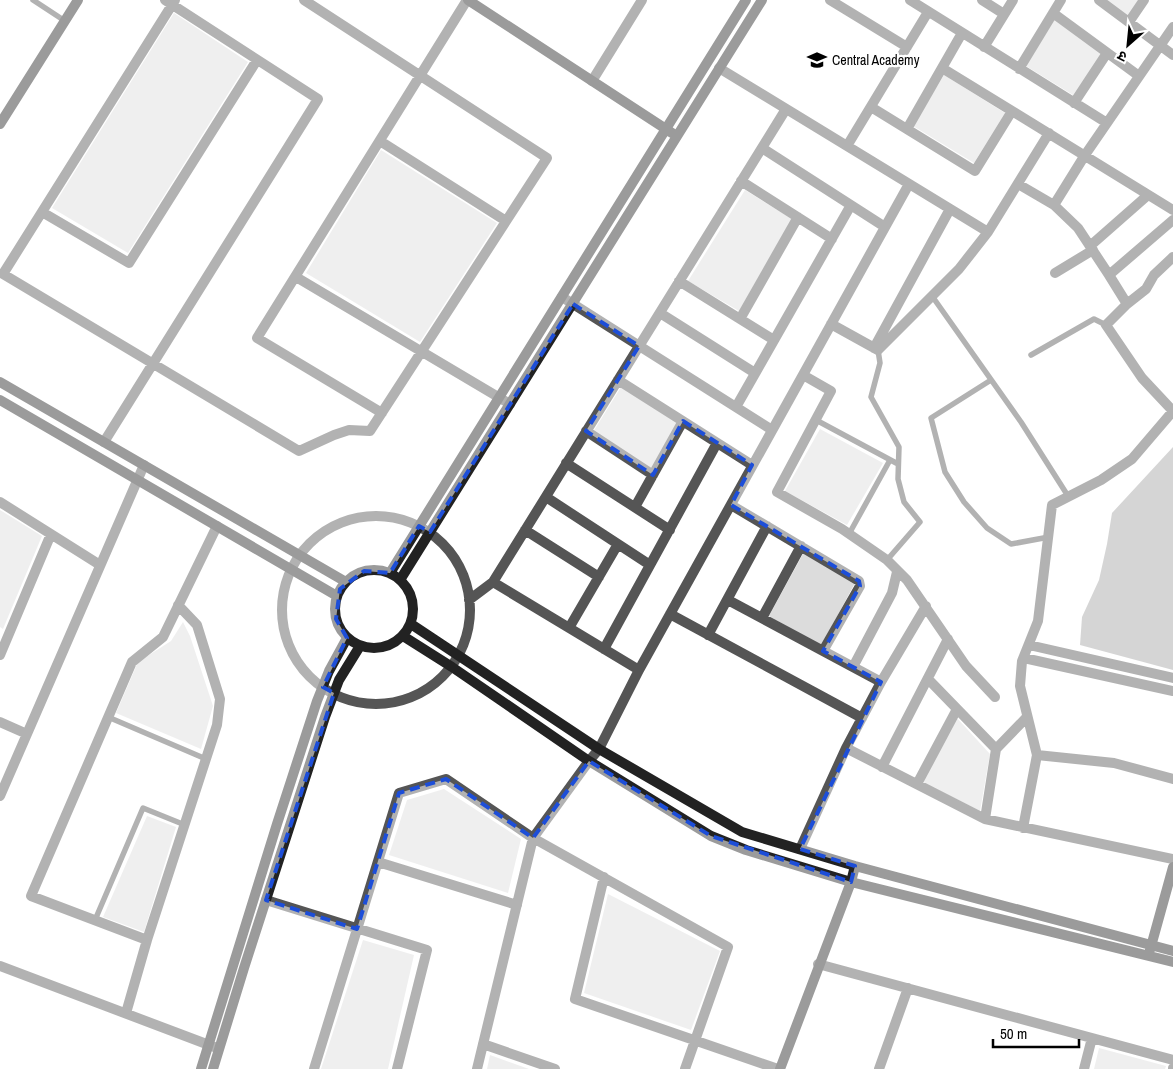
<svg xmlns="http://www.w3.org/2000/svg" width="1173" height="1069" font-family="'Archivo Narrow','Noto Sans Devanagari',sans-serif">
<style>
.green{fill:#dcdcdc}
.water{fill:#a3a3a3}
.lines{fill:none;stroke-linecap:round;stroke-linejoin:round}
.lane{stroke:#555;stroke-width:5.5}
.street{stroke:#555;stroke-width:10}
.secondary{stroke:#222;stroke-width:10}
.marked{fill:none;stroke:#1d4ed8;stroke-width:4;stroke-dasharray:10 6;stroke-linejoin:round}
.labels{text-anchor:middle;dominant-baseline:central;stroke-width:4.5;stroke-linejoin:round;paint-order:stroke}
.poi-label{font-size:14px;fill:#000;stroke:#fff;text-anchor:start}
</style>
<rect width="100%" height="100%" fill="#fff"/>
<path class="green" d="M1106 0H1140L1129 17Z
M174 13 248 62 128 253 52 208Z
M1055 19 1102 54 1073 95 1026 66Z
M944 75 1005 113 974 163 913 126Z
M381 150 497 223 420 342 306 273Z
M745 190 792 219 739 311 688 281Z
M621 387 679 424 652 471 593 432Z
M820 429 883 463 847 525 785 491Z
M0 510 42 536 3 629 0 627Z
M804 552 855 583 821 646 769 616Z
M183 622 190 636 213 706 201 749 116 713 138 662 171 641Z
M956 717 990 754 980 811 923 782Z
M444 789 521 839 508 893 389 855 407 800Z
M147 816 176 827 144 932 103 917Z
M608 894 720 951 691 1030 584 993Z
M363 940 414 955 388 1069H321Z
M1099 1048 1166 1066 1165 1069H1094Z
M490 1055 529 1069H487Z"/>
<path class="water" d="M1173 447V670L1080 645 1082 617 1099 580 1107 544 1112 513Z"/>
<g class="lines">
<path class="lane" d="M33 0 65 21
M932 296 1021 422 1068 496
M878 350 880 363 871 397 899 447 898 479 904 502 920 522 887 560
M1031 355 1094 319 1106 325
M991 380 931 418 945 472 964 502 987 528 1011 544 1049 537
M816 420 898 464
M849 534 890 460
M108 717 206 759
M95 920 143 808 185 825"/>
<path class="street" d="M175 0 3 274 299 451 334 435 349 430 370 431 547 158 304 0
M830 0 907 47
M910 0 1107 123
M982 0 1004 14
M1099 0 1173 55
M1053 13 1139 76
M1129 22 1144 0
M984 47 1013 0
M719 68 988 232
M942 68 1173 210
M1019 69 1061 0
M592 81 642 0
M1074 103 1107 53
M871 107 975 171 1012 111
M907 129 962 33
M380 141 506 221
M847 146 928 12
M762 148 885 227
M741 181 832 239
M1018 184 1054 205 1078 228 1109 275
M1054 205 1085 155 1173 27
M42 212 129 263 257 60
M1090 246 1148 195
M1055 273 1093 250
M296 277 510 404
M679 281 774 340
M562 297 772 430
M1127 304 1146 289 1154 275 1173 257
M660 313 755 373
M740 319 798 217
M831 324 878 350 959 269 988 232 1049 133
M874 348 950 209
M803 375 831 391 777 492 842 529 887 560 907 580 966 666 995 697
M618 380 752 465
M736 407 851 205
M382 413 257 338 467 0
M586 431 653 475
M104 442 318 99 165 0
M566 463 670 530
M546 497 650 565
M0 502 100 565
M731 505 859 581 860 586 823 651
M635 507 683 421
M282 610a94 94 0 1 1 188 0a94 94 0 1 1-188 0Z
M525 530 599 577
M493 582 639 670
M469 600 493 582 786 109
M728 600 881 682
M670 614 862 718
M762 618 801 546
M569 628 618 544
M708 635 767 526
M1029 645 1173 678
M604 649 717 443
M0 655 51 534
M1024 658 1173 691
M853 667 892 593 897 572
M928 679 996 749
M0 722 27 734
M846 748 985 819 1173 859
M1037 755 1114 763 1173 779
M882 767 948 639
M917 784 957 709
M0 796 144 465
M985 819 996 749 1026 718
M1023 828 1037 755 1020 686 1022 661 1038 621 1052 505 1101 480 1132 459 1173 411 1142 378 1106 325 1127 304 1109 275 1173 220
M800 849 846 748 881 682 926 606
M378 862 517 905
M604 877 575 999 778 1069
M266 900 427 950 397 1069
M147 940 31 896 132 662 163 637 217 526
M818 964 1173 1060
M0 966 217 1048
M126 1013 147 940 217 725 220 699 197 625 178 605
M483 1044 555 1069
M314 1069 399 793 446 779 533 838 728 947 685 1069
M477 1069 533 838 589 761 599 749 639 670 909 184
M879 1069 908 988
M1084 1069 1092 1038
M1173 1069V1068"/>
<path class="secondary" d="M468 0 672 133
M0 124 78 0
M0 382 346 582
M0 400 337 596
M335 609a39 39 0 1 1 78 0a39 39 0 1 1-78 0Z
M390 573 746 0
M400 580 762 0
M411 624 599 749 742 832 855 866 1173 951
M403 636 452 667 589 761 711 836 746 850 851 882 1173 962
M1150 950 1173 867
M201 1069 277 824 317 701 329 671 347 638
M213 1069 244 968 325 717 339 680 360 646
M780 1069 851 882 855 866"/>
</g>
<path d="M0 0H1173V1069H0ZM573 304 639 346 586 431 653 475 683 421 752 465 731 505 859 581 860 586 823 651 881 682 800 849 855 866 851 882 711 836 589 761 533 838 446 779 399 793 357 929 266 900 334 693 323 687 347 638 336 619 340 589 364 571 390 573 419 526 430 532Z" fill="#fff" fill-opacity=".55" fill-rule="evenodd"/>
<path class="marked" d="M573 304 639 346 586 431 653 475 683 421 752 465 731 505 859 581 860 586 823 651 881 682 800 849 855 866 851 882 711 836 589 761 533 838 446 779 399 793 357 929 266 900 334 693 323 687 347 638 336 619 340 589 364 571 390 573 419 526 430 532Z"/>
<defs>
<symbol id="school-bare" viewBox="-9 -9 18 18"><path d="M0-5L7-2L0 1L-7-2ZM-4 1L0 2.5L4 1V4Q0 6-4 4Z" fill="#000" stroke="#fff" stroke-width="2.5" paint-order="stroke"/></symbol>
</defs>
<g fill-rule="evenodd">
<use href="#school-bare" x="803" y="46" width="28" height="28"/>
</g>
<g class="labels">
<g class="poi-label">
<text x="832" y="60">Central Academy</text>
</g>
</g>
<g transform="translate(1128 45) rotate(207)" stroke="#ffffff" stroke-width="4" paint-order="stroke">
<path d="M0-4L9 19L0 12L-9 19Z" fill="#000000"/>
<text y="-8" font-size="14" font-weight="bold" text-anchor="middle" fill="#000000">उ</text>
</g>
<path d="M993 1039v8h86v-8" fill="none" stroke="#000000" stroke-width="2.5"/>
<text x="1000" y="1039" font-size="15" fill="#000000" stroke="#ffffff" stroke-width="4" paint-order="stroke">50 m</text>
</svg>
